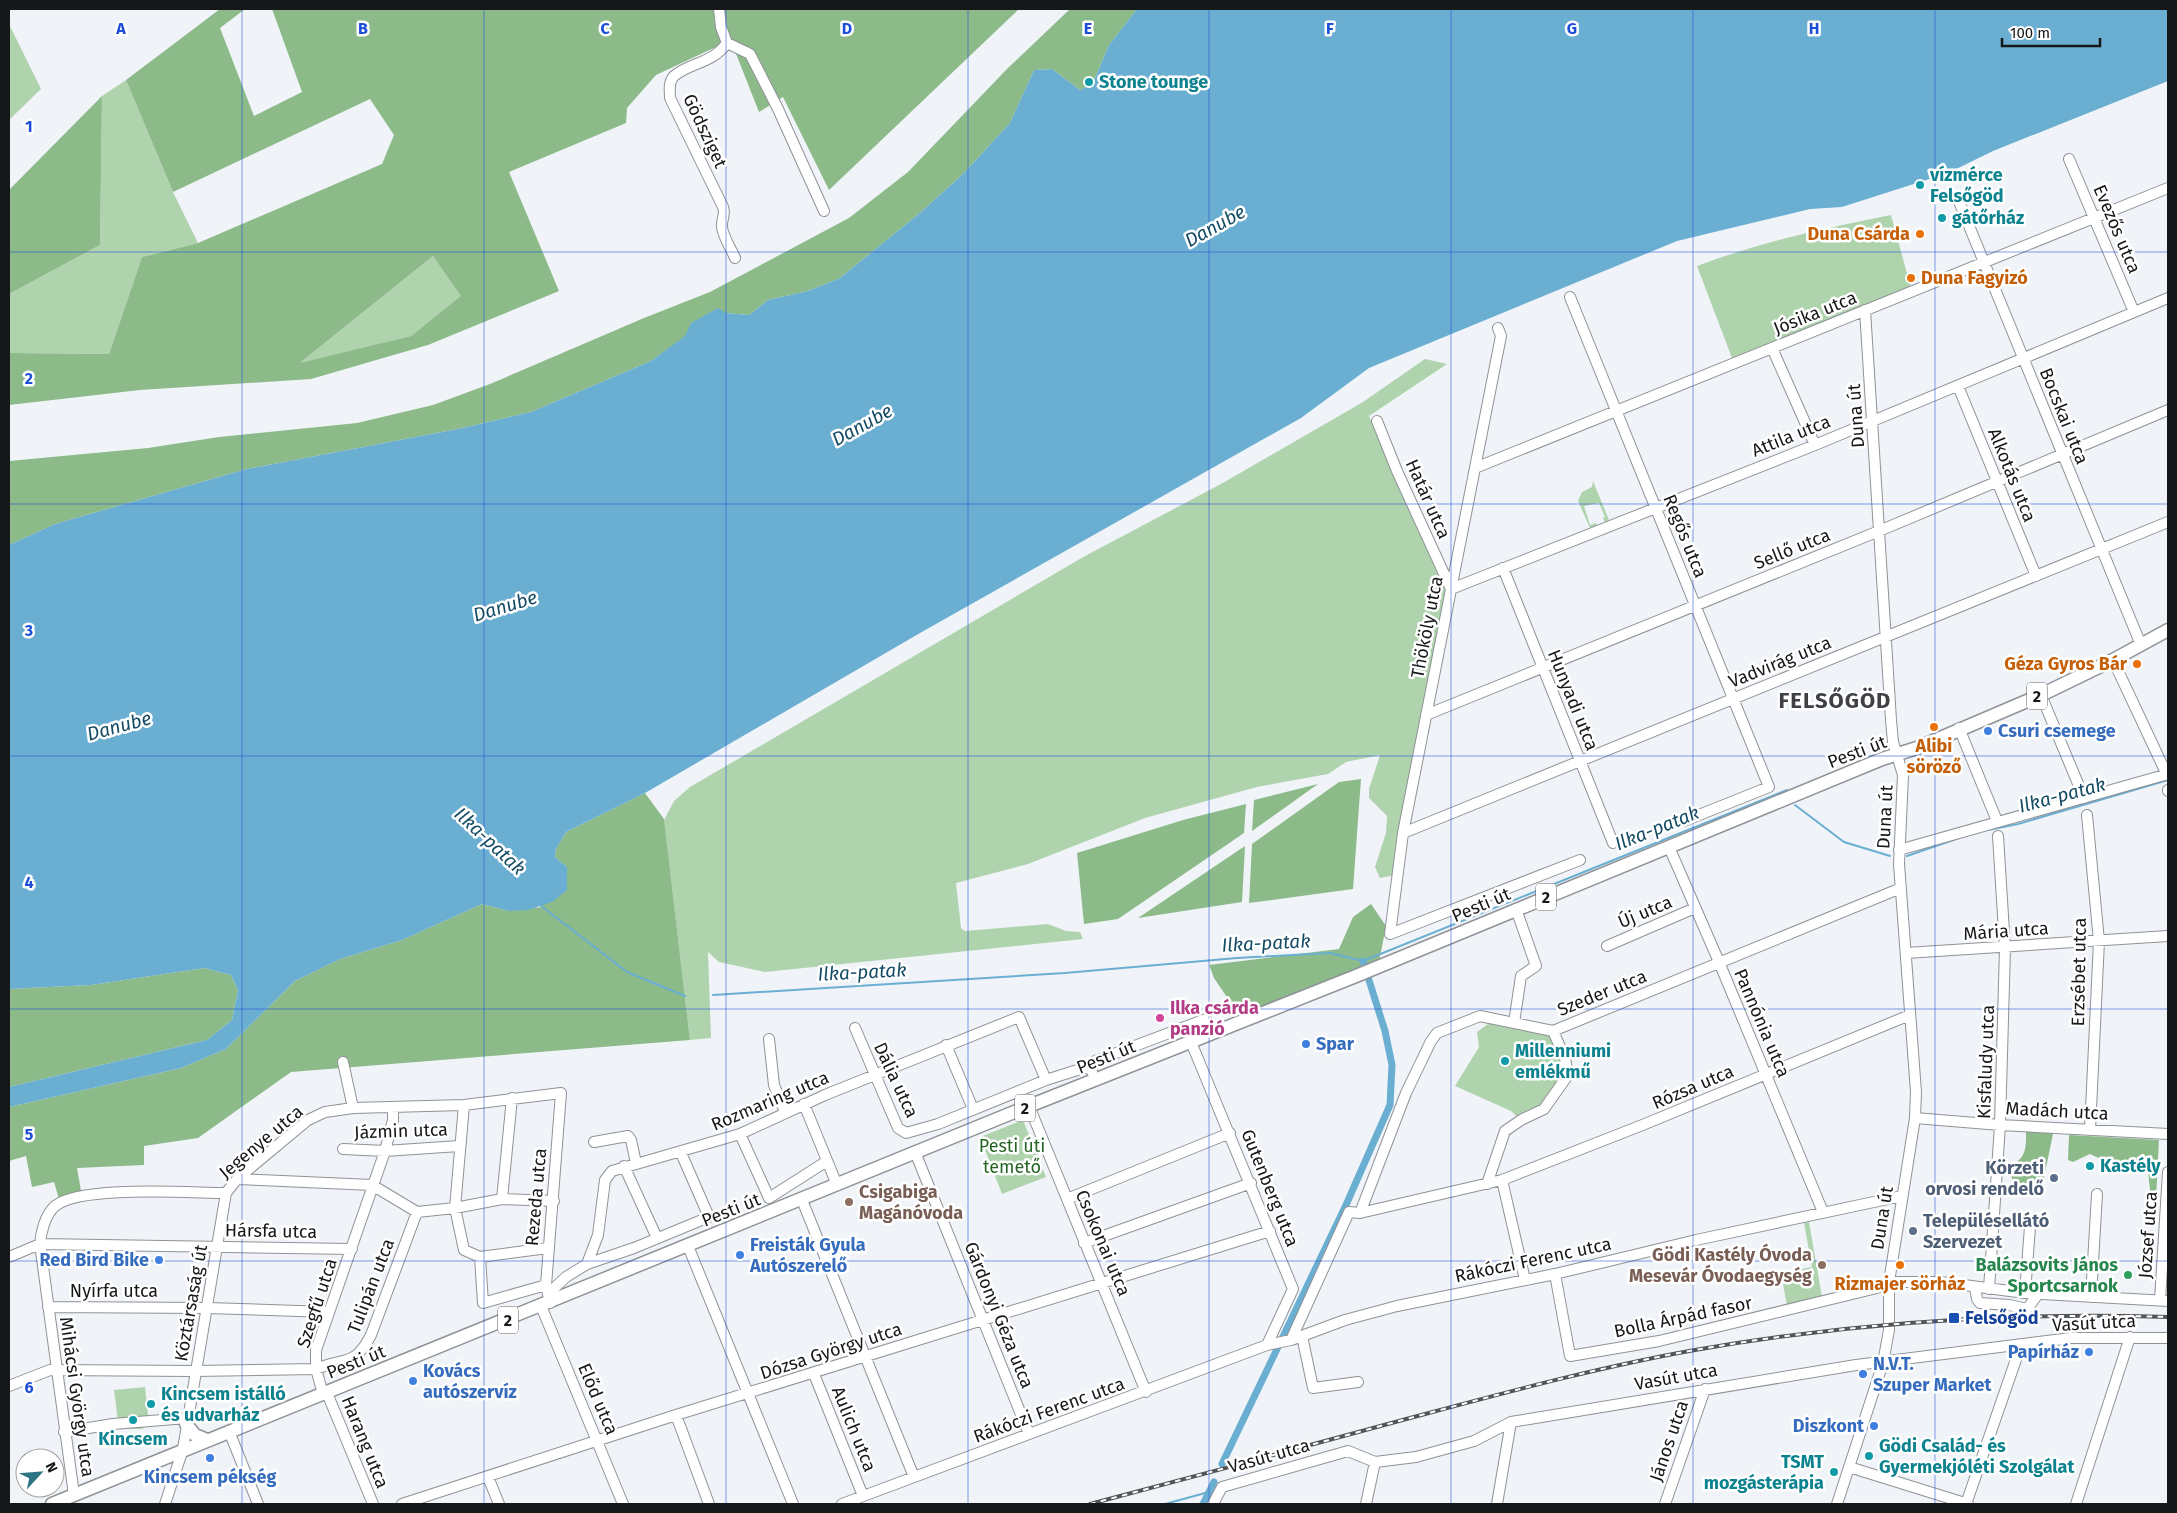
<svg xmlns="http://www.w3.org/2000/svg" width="2177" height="1513" font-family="'Fira Sans',sans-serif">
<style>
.green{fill:#afd3ad}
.forest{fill:#8cbb89;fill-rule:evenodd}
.water{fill:#6aaed2}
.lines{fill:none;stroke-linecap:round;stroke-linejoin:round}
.stream{stroke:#6aaed2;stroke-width:2}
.canal{stroke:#6aaed2;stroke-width:7}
.minor-casing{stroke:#8f9296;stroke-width:12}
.major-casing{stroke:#8f9296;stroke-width:15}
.minor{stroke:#fff;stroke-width:10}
.major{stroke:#fff;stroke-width:12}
.rail-casing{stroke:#525456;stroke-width:4}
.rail{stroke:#fff;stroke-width:2;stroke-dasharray:5.5;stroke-linecap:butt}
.grid{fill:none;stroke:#1d4ed8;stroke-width:1;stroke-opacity:0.55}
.culture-dot{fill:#0f9aa8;stroke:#fff;stroke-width:2}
.food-dot{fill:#e8710a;stroke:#fff;stroke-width:2}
.shop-dot{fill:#3f7fe0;stroke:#fff;stroke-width:2}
.hotel-dot{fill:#d1479c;stroke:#fff;stroke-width:2}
.service-dot{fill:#5c6f8a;stroke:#fff;stroke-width:2}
.education-dot{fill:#8d6e63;stroke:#fff;stroke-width:2}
.leisure-dot{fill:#2e9e5b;stroke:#fff;stroke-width:2}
.transit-dot{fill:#1a4fb4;stroke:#fff;stroke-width:2}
.labels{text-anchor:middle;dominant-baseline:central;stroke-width:5;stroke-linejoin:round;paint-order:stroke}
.shield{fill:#fff;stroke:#5c5d5d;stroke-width:1}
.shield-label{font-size:16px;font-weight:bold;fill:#161718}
.culture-label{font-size:18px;font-weight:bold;fill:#0d838f;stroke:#fff;text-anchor:start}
.street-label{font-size:18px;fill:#161718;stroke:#fff}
.food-label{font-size:18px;font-weight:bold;fill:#c56008;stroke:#fff;text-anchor:end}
.shop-label{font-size:18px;font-weight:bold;fill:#366cbe;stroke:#fff;text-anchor:start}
.hotel-label{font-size:18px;font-weight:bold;fill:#b23c85;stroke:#fff;text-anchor:start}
.park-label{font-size:18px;fill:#256424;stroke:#fff}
.service-label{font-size:18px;font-weight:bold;fill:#4e5e75;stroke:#fff;text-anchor:end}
.education-label{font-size:18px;font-weight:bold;fill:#785e54;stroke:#fff;text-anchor:start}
.leisure-label{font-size:18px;font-weight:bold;fill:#27864d;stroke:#fff;text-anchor:end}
.transit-label{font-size:18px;font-weight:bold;fill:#164399;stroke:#fff;text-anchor:start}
.water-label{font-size:19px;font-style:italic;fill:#144b64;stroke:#fff}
.district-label{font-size:22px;font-weight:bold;letter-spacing:1px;fill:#3f4145;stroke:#fff}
.grid-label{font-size:16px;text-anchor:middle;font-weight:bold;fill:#1d4ed8;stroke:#fff;stroke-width:5;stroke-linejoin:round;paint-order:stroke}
</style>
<rect width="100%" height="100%" fill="#f0f4f8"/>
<path class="green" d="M9 24 41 89 9 120Z
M126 80 173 192 198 243 142 257 109 354 9 353V294L100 245 102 96Z
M1891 215 1911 288 1732 358 1697 266C1760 242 1825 228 1891 215Z
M433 256 462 296 411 336 299 364Z
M1425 359 1447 364 1369 416 1445 591 1395 875 1380 878 1375 867 1386 833 1387 816 1369 798V789L1380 755 1346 762 1328 774 1257 787 1145 818 1028 864 956 883 961 928 965 931 1048 924 1066 931 1080 932 1083 939 765 972 719 962 708 952 711 1038 690 1040 664 820 674 801 690 787 1085 556 1221 484 1363 402Z
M1593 481 1609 520 1605 522 1603 518 1605 517 1599 503 1584 506 1590 525 1596 523 1597 525 1590 528 1578 501 1582 492 1592 487Z
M1495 1019 1553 1031 1568 1075 1544 1109 1521 1120 1511 1111 1455 1086 1479 1047 1477 1032Z
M1023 1120 1046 1177 1002 1194 980 1137Z
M1809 1222 1822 1297 1787 1306 1781 1273 1812 1267 1804 1223Z
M145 1387 149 1425 142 1429H119L114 1390Z"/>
<path class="forest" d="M220 9H245L220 28 254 116 302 92 272 9H1019L829 190 783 97 759 112 729 36 718 46 656 75 627 108 626 123 509 172 559 291 428 345 311 379 140 390 9 405V353L109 354 142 257 198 243 382 164 394 135 370 99 173 192 126 80ZM433 256 461 296 411 336 300 363Z
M1070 9H1137L1109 45 1093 83 1080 90 1052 69 1034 70 1010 123 963 174 921 212 840 278 808 291 768 300 749 315 726 313 691 323 686 336 651 361 531 412 458 429 247 469 55 524 9 545V461L148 448 219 437 357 423 433 405 490 384 644 318 710 292 849 218 908 172 1007 69Z
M102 96 100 245 9 294V190Z
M1361 779 1353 889 1249 903 1252 844 1339 782Z
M1318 784 1252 831 1254 800Z
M645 793 664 819 690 1040 291 1072 198 1138 144 1146V1165L77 1168 81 1191 59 1199 54 1182 32 1187 26 1156 9 1161V1107L181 1068 226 1049 295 981 340 959 402 940 482 904 509 911 541 907 567 867 555 857 556 849 566 832Z
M1246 804 1244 833 1118 919 1084 924 1077 853 1183 820Z
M1245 846 1242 902 1138 918Z
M1371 904 1386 926 1379 962 1241 1018 1214 978 1209 965 1339 949 1353 917Z
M204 968 231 975 238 990 232 1020 207 1040 9 1087V989L91 985Z
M2026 1131H2052L2053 1134 2041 1192C2022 1198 2006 1183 2013 1164 2027 1157 2026 1145 2026 1131Z
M2069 1135 2159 1140 2156 1200 2151 1199 2148 1171 2145 1167 2135 1163 2103 1160 2090 1154 2073 1162 2068 1160Z"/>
<path class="water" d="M1137 9H2168V81L1993 151 1948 173 1842 207 1810 209 1677 241 1369 368 1301 418 920 633 645 793 566 832 556 849 555 857 567 867V890L552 902 528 910 509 911 482 904 402 940 340 959 295 981 226 1049 181 1068 9 1107V1087L207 1040 232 1020 238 990 231 975 204 968 91 985 9 989V545L55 524 247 469 458 429 531 412 651 361 685 336 691 323 718 308 726 313 749 315 768 300 808 291 840 278 921 212 963 174 1010 123 1034 70 1052 69 1080 90 1093 83 1109 45Z"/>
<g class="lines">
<path class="stream" d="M1795 805 1844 842 1890 856
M1988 830 2018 824 2168 780
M1907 856 1959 838
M540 905 627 972 685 996
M713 995 1065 973 1237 958 1330 953 1363 961 1787 790
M1165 1504 1209 1492"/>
<path class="canal" d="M1222 1464 1346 1205 1390 1105 1392 1065 1385 1031 1363 961
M1203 1504 1214 1482"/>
<defs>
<path id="minor" d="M719 9 721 27 727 43 750 54 778 109 824 211
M727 43C712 64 691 62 674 76 668 82 670 91 670 98L723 207C726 215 721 220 722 227 723 237 731 248 735 258
M2069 159 2134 312
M1958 199 2141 645
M1570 297 1769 787 1684 821
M1498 328 1501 336 1403 833 1390 934 1580 860
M1772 348 1815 445
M1958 386 2036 576
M1377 421 1397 471 1451 589 1815 445 2168 298
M1475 468 2168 188
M1503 568 1613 843
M2113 660 2167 775
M2041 695 2084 798
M1426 715 1879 531 2168 410
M1959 728 1997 821
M2168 790V791
M2087 815 2099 941 2090 1130
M1403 833 2168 522
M1669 847 1719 962 1823 1212
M1899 850 2168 774
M1607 946 1695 908
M1906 953 2168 936
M1514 1023 1521 976 1536 966 1516 909
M855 1028 898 1128 906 1133 938 1124 1046 1080 1090 1066
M769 1039 774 1085 785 1112
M1191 1042 1293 1289 1267 1345
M946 1045 973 1109
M343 1062 353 1108
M1092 1072 1090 1066 1095 1061 1206 1019
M804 1104 837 1185
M464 1105 455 1208 464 1250 480 1257 548 1248
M1029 1106 1146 1392
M1915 1118 2000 1125 2168 1134
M740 1134 769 1198 827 1161
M594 1142 628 1136 631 1140 636 1163
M343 1149 385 1151 459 1146
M915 1152 1029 1434
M624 1166 657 1238
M237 1179 372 1185 417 1212 455 1208 502 1199 554 1201
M1502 1180 1525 1280
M1487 1184 1505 1131 1521 1120 1544 1109 1568 1075 1565 1058 1553 1031
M502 1199 512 1098
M1067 1199 1230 1133
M802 1200 914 1477
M1360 1213 1406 1093 1431 1041 1437 1033 1480 1016 1553 1031 1901 888
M1084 1243 1251 1183
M688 1246 793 1504
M9 1257 40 1244 352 1249
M480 1257 483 1303 546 1285
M587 1264 634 1248 709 1217 681 1153
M1555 1274 1570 1356 1659 1341 1889 1285
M1889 1282H1941L2025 1293 2168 1301
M1975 1287 1977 1299 1980 1303 2009 1305 2027 1309 2038 1294
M1989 1289 2000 1125 2005 948 1998 836
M549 1293 566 1277 587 1264 598 1235 605 1180 612 1171 740 1134 825 1095 1019 1017 1046 1080
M2025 1293 2030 1227
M2091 1297 2097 1194
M2160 1300 2168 1172
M541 1306 623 1504
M48 1307 207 1308 329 1312
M1302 1336 1313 1388 1358 1382
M1291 1340 1349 1212 1360 1213 1502 1180 1640 1126 1910 1015
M814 1374 863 1496
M9 1386 50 1370 195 1371 316 1369C344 1357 355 1367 371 1335L417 1212
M327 1393 373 1504
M323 1394 316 1369V1350L385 1151 393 1120V1107
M676 1415 709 1504
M229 1431 258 1504
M64 1432 113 1424 187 1418
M1849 1467 1968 1504
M488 1477 499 1504
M74 1495 40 1244C41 1232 45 1215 55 1206 81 1185 190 1193 226 1193
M165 1504 183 1449 226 1193 237 1179 308 1120 325 1112 353 1108 464 1105 561 1093 546 1285 550 1303
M402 1504 676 1415 1270 1231
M842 1504 1267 1345 1291 1340 1345 1320 1397 1306 1555 1274 1696 1240 1902 1196
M1213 1504 1222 1487 1348 1451 1375 1462 1416 1457 1474 1441 1511 1422 1856 1365 2071 1338H2168
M1366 1504 1375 1462
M1497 1504 1511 1422
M1665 1504 1705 1389
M1837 1504 1883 1363 1889 1330V1282L1915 1118 1916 1092 1899 864 1903 775 1893 742 1891 720 1865 310
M1966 1504 2021 1345
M2076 1504 2130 1337"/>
<path id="major" d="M186 1424 195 1435 207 1440
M52 1504 1029 1106 1356 976 1882 759 1917 748 2041 695 2113 660 2168 630"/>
</defs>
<use href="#minor" class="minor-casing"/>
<use href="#major" class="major-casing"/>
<use href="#minor" class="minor"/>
<use href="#major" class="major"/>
<defs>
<path id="rail" d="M1090 1504C1197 1476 1303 1447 1410 1418 1504 1393 1599 1367 1695 1350 1850 1323 2011 1312 2168 1317"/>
</defs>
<use href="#rail" class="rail-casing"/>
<use href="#rail" class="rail"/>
</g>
<path class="grid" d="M242 9V1504M484 9V1504M726 9V1504M968 9V1504M1209 9V1504M1451 9V1504M1693 9V1504M1935 9V1504M9 252H2168M9 504H2168M9 756H2168M9 1009H2168M9 1261H2168"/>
<g class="culture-dot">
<circle cx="1089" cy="82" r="5"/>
<circle cx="1920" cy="185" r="5"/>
<circle cx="1942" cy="218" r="5"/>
<circle cx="1505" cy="1061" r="5"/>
<circle cx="2090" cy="1166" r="5"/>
<circle cx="151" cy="1404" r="5"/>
<circle cx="133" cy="1420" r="5"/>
<circle cx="1869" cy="1456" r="5"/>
<circle cx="1834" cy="1472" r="5"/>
</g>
<g class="food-dot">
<circle cx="1920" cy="234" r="5"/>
<circle cx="1911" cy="278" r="5"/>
<circle cx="2137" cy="664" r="5"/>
<circle cx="1934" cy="727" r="5"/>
<circle cx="1900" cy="1265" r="5"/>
</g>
<g class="shop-dot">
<circle cx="1988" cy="731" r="5"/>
<circle cx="1306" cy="1044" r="5"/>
<circle cx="740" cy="1255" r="5"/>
<circle cx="159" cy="1260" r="5"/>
<circle cx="2089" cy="1352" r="5"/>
<circle cx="1863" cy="1374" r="5"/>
<circle cx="413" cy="1381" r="5"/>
<circle cx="1874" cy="1426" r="5"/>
<circle cx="210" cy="1458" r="5"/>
</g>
<circle class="hotel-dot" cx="1160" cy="1018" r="5"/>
<g class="service-dot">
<circle cx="2054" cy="1178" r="5"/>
<circle cx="1913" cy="1231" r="5"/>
</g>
<g class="education-dot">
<circle cx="849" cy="1202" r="5"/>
<circle cx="1822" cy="1265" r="5"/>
</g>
<circle class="leisure-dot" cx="2128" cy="1275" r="5"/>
<rect class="transit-dot" x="1948" y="1312" width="12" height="12" rx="2.5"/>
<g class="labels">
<g class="shield">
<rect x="2027" y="682.5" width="20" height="27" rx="4"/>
<rect x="1536" y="883.5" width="20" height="27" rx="4"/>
<rect x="1015" y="1094.5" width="20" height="27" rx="4"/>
<rect x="498" y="1306.5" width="20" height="27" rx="4"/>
</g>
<g class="shield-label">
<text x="2037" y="696">2</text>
<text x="1546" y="897">2</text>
<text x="1025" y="1108">2</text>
<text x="508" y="1320">2</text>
</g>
<g class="culture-label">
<text x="1099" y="82">Stone tounge</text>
<text x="1930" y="175">vízmérce<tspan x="1930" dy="21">Felsőgöd</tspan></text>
<text x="1952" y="218">gátőrház</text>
<text x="1515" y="1051">Millenniumi<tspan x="1515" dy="21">emlékmű</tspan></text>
<text x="2100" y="1166">Kastély</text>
<text x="161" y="1394">Kincsem istálló<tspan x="161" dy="21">és udvarház</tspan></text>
<text x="133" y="1439" text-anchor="middle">Kincsem</text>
<text x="1879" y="1446">Gödi Család- és<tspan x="1879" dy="21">Gyermekjóléti Szolgálat</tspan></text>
<text x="1824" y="1462" text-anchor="end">TSMT<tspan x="1824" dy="21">mozgásterápia</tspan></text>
</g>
<g class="street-label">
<text transform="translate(705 131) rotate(65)">Gödsziget</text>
<text transform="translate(2117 229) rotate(67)">Evezős utca</text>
<text transform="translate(1815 313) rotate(-22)">Jósika utca</text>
<text transform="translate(1856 416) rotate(-94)">Duna út</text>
<text transform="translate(2064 416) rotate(68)">Bocskai utca</text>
<text transform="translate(1791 436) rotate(-22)">Attila utca</text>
<text transform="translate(2012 475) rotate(68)">Alkotás utca</text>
<text transform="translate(1428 499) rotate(66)">Határ utca</text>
<text transform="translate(1685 536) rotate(68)">Regős utca</text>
<text transform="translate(1792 549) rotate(-22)">Sellő utca</text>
<text transform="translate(1427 627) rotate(-79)">Thököly utca</text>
<text transform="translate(1780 662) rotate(-22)">Vadvirág utca</text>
<text transform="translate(1573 700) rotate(68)">Hunyadi utca</text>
<text transform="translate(1857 752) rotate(-21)">Pesti út</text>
<text transform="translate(1885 817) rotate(-87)">Duna út</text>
<text transform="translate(1481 905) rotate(-23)">Pesti út</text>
<text transform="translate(1645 912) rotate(-23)">Új utca</text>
<text transform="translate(2006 931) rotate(-4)">Mária utca</text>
<text transform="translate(2079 972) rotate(-89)">Erzsébet utca</text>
<text transform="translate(1602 993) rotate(-22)">Szeder utca</text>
<text transform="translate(1762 1023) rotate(67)">Pannónia utca</text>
<text transform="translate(1106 1057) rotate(-22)">Pesti út</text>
<text transform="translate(1986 1062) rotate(-88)">Kisfaludy utca</text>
<text transform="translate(896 1080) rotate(65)">Dália utca</text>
<text transform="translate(1693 1087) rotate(-23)">Rózsa utca</text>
<text transform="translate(770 1101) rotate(-23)">Rozmaring utca</text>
<text transform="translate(2057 1111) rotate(3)">Madách utca</text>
<text transform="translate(401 1131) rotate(-2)">Jázmin utca</text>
<text transform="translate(261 1142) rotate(-40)">Jegenye utca</text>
<text transform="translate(1270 1188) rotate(68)">Gutenberg utca</text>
<text transform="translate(536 1197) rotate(-85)">Rezeda utca</text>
<text transform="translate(731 1210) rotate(-22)">Pesti út</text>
<text transform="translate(1882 1218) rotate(-81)">Duna út</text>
<text transform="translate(271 1231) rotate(1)">Hársfa utca</text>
<text transform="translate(2148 1235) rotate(-86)">József utca</text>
<text transform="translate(1103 1243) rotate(67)">Csokonai utca</text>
<text transform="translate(1533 1260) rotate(-12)">Rákóczi Ferenc utca</text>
<text transform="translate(371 1286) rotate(-69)">Tulipán utca</text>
<text x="114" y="1291">Nyírfa utca</text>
<text transform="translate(191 1303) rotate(-80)">Köztársaság út</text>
<text transform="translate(317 1303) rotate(-72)">Szegfű utca</text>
<text transform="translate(999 1315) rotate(68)">Gárdonyi Géza utca</text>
<text transform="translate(1683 1317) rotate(-12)">Bolla Árpád fasor</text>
<text transform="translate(2094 1323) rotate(-3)">Vasút utca</text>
<text transform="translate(831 1351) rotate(-18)">Dózsa György utca</text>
<text transform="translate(356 1362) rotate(-22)">Pesti út</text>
<text transform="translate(1676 1377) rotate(-10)">Vasút utca</text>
<text transform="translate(77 1397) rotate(82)">Mihácsi György utca</text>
<text transform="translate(598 1399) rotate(67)">Előd utca</text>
<text transform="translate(1049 1410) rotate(-20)">Rákóczi Ferenc utca</text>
<text transform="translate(854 1429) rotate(68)">Aulich utca</text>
<text transform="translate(1669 1441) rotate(-71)">János utca</text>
<text transform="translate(365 1442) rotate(68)">Harang utca</text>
<text transform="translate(1269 1456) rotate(-16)">Vasút utca</text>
</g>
<g class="food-label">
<text x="1910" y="234">Duna Csárda</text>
<text x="1921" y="278" text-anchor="start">Duna Fagyizó</text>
<text x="2127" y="664">Géza Gyros Bár</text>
<text x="1934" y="746" text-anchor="middle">Alibi<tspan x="1934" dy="21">söröző</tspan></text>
<text x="1900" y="1284" text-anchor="middle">Rizmajer sörház</text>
</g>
<g class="shop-label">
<text x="1998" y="731">Csuri csemege</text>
<text x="1316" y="1044">Spar</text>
<text x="750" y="1245">Freisták Gyula<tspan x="750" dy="21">Autószerelő</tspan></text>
<text x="149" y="1260" text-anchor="end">Red Bird Bike</text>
<text x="2079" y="1352" text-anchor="end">Papírház</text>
<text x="1873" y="1364">N.V.T.<tspan x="1873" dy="21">Szuper Market</tspan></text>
<text x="423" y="1371">Kovács<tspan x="423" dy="21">autószervíz</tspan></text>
<text x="1864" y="1426" text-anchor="end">Diszkont</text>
<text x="210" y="1477" text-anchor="middle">Kincsem pékség</text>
</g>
<g class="hotel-label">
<text x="1170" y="1008">Ilka csárda<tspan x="1170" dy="21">panzió</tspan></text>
</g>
<g class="park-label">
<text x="1012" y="1146">Pesti úti<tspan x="1012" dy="21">temető</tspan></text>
</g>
<g class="service-label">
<text x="2044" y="1168">Körzeti<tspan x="2044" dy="21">orvosi rendelő</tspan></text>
<text x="1923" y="1221" text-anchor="start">Településellátó<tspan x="1923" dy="21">Szervezet</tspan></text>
</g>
<g class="education-label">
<text x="859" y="1192">Csigabiga<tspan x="859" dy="21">Magánóvoda</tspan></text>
<text x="1812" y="1255" text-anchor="end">Gödi Kastély Óvoda<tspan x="1812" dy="21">Mesevár Óvodaegység</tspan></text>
</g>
<g class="leisure-label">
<text x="2118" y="1265">Balázsovits János<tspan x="2118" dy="21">Sportcsarnok</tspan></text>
</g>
<g class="transit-label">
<text x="1965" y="1318">Felsőgöd</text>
</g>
<g class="water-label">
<text transform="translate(1215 226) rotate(-29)">Danube</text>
<text transform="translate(862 425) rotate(-29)">Danube</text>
<text transform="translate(505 606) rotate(-17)">Danube</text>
<text transform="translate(119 726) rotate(-15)">Danube</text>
<text transform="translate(2062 795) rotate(-15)">Ilka-patak</text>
<text transform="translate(1657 828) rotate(-22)">Ilka-patak</text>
<text transform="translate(490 841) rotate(43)">Ilka-patak</text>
<text transform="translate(1266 943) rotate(-3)">Ilka-patak</text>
<text transform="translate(862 972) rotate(-3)">Ilka-patak</text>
</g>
<g class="district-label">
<text x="1835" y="700">FELSŐGÖD</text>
</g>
</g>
<g class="grid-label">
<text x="121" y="34">A</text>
<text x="363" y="34">B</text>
<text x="605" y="34">C</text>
<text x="847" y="34">D</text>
<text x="1088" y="34">E</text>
<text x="1330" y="34">F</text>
<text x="1572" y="34">G</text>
<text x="1814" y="34">H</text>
<text x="29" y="132">1</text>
<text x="29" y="384">2</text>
<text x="29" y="636">3</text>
<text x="29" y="888">4</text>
<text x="29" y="1140">5</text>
<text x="29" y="1393">6</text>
</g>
<rect width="2177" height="1513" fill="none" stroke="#161718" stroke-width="20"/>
<g transform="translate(40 1473) rotate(64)"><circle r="24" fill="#ffffff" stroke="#a2a2a3"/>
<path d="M0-4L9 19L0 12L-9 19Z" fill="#2e7382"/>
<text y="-8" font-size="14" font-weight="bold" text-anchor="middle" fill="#161718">N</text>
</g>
<path d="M2002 38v8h98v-8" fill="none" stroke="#161718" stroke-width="2.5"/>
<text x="2010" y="38" font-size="15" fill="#161718" stroke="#ffffff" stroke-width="4" paint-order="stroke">100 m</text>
</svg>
